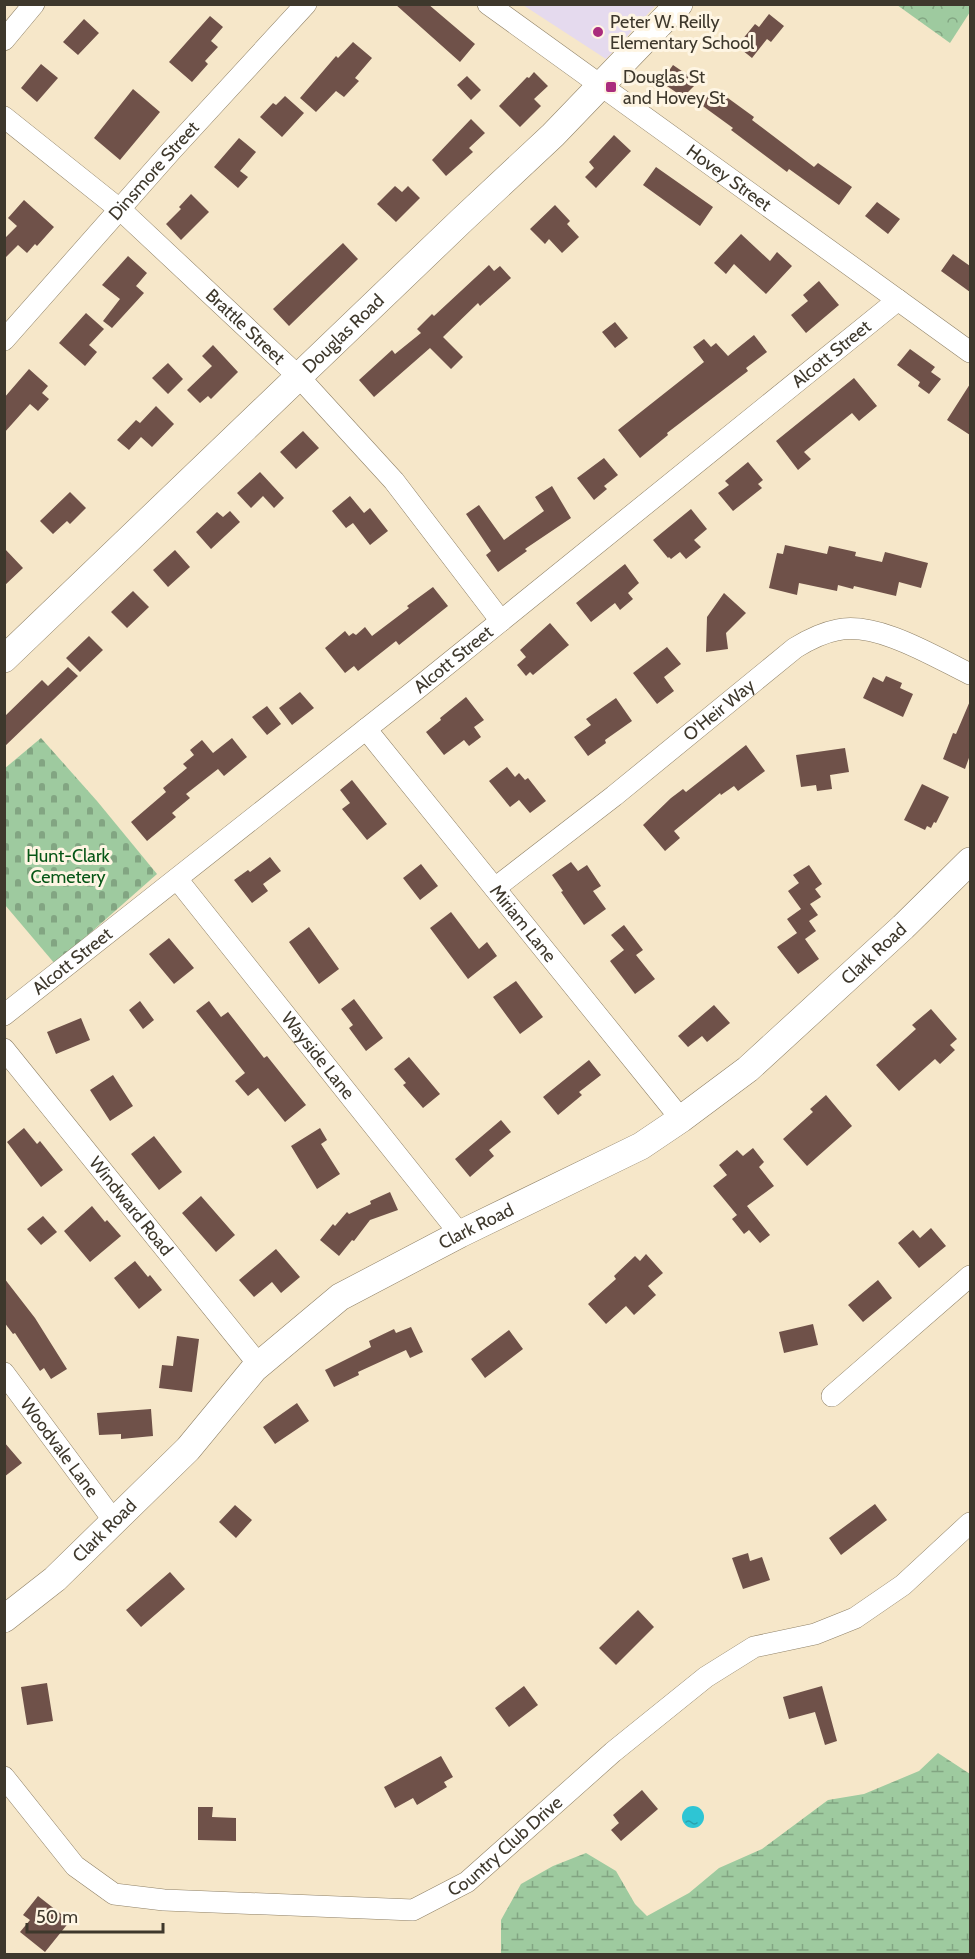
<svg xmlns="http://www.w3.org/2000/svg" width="975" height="1959" font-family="Cabin,sans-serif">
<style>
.education{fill:#e5daee}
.wetland{fill:url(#wetland-marsh)}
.cemetery{fill:url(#cemetery-stones)}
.park{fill:url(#park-crowns)}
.water{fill:url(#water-ripples)}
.building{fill:#6f5149}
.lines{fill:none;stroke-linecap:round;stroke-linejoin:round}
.minor-casing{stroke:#8f8167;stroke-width:22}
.tertiary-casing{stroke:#8f8167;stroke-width:28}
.minor{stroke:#fff;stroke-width:21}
.tertiary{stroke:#fff;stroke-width:27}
.poi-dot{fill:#aa2c7d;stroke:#fef5e3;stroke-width:2}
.labels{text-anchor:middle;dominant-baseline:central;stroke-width:6;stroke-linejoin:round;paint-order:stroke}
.poi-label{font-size:18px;fill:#3e382c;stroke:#fef5e3;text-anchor:start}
.street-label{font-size:18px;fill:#3e382c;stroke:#fef5e3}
.park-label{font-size:18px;fill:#065616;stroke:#fef5e3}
</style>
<defs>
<pattern id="wetland-marsh" width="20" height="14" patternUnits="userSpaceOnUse" patternTransform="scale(1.5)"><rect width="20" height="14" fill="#9eca9f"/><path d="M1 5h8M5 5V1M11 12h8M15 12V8" fill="none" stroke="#82a582"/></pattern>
<pattern id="cemetery-stones" width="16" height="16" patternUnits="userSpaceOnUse" patternTransform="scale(1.5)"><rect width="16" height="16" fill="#9eca9f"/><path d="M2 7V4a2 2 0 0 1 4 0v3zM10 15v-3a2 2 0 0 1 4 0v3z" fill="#82a582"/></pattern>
<pattern id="park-crowns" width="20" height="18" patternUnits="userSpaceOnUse" patternTransform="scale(1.5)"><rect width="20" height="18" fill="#9eca9f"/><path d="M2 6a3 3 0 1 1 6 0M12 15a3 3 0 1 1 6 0" fill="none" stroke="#82a582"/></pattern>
<pattern id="water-ripples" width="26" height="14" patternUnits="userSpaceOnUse" patternTransform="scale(1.5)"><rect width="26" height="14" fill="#2ec5d4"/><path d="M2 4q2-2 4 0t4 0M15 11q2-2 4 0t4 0" fill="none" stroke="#29a1ac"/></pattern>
</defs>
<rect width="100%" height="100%" fill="#f6e7c9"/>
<path class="education" d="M523 5H656L606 59Z"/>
<path class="wetland" d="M938 1753 970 1774V1954H501V1920L521 1884 553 1866 586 1853 616 1871 635 1904 647 1916 689 1893 719 1868 762 1849 828 1800 864 1794 919 1771Z"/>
<path class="cemetery" d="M41 738 97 801 157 874 55 964 5 905 4 769Z"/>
<path class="park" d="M897 5H970V12L950 43Z"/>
<path class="water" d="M682 1817a11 11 0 1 1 22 0a11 11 0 1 1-22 0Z"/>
<path class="building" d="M395 4H428L475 44 460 62Z
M769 14 784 26 771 42 767 39 752 58 737 46 755 24 759 27Z
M210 16 223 27 211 41 218 47 205 61 208 64 192 82 169 62Z
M84 19 99 33 78 55 63 42Z
M353 42 372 58 355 78 359 81 344 97 336 91 316 112 300 98 336 56 338 58Z
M41 64 58 78 37 102 21 88Z
M673 65 698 82 683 97 661 82Z
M534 72 548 86 534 99 541 106 520 127 499 106 527 77 529 78Z
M467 76 481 90 471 100 457 85Z
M133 89 160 112 120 160 94 138Z
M710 90 718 96 721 93 754 117 752 120 814 167 818 163 852 187 839 205 789 169 787 172 731 130 733 128 700 104Z
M285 96 304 113 282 137 260 117 273 103 276 105Z
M471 119 485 133 469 148 473 152 446 176 432 160Z
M614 135 631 151 596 188 585 177 594 168 589 162Z
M239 138 256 152 240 171 248 177 238 188 214 167Z
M656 167 713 207 700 226 643 185Z
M395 186 402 192 408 186 420 198 396 222 377 204Z
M191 194 209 212 181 240 166 224 181 209 179 207Z
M24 200 54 227 37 246 35 244 27 253 18 245 4 259V239L17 226 8 218Z
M877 202 900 219 888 234 865 216Z
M555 205 570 221 567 224 579 237 562 253 549 239 545 244 530 229Z
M741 234 770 261 777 252 792 266 766 294 734 264 726 274 714 263Z
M343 243 358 259 289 326 273 309Z
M953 254 970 266V292L941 271Z
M128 256 147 273 136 286 144 293 112 328 103 321 120 299 102 285Z
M489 265 494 271 500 266 511 278 480 306 478 303 443 337 463 357 451 369 430 348 374 397 359 380 392 350 395 354 421 333 417 329 432 314 434 316Z
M819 281 839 305 806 333 791 315 808 301 803 295Z
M86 313 104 329 89 345 97 352 85 366 59 343Z
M615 322 628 338 615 348 602 332Z
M754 335 767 352 746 368 748 371 667 433 668 435 640 458 618 430 704 362 693 347 704 339 711 347 716 343 728 356Z
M213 345 238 372 211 399 208 396 200 403 187 390 212 366 202 356Z
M910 349 935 367 931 372 941 379 929 394 918 386 920 382 897 365Z
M168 363 183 379 168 394 152 378Z
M29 369 48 386 42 393 49 399 38 411 30 404 4 433V398Z
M854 378 877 406 859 421 852 413 804 452 811 459 798 470 776 441Z
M970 384V435L947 420Z
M156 406 174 424 152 447 141 437 129 450 117 440 136 420 140 423Z
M303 431 319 448 296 469 280 452Z
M604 458 618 475 604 486 607 489 594 500 577 478Z
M748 462 763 480 758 484 762 488 733 511 718 493 729 485 725 481Z
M260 472 284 498 274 508 263 496 251 508 237 493Z
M552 486 571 518 525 549 527 551 498 572 486 555 491 551 466 514 479 505 504 540 544 511 535 497Z
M70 492 86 508 70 524 67 521 53 534 40 521Z
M350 496 364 513 370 508 388 531 370 545 353 523 346 528 332 511Z
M691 509 707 529 694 540 701 547 686 559 680 552 671 559 669 557 668 558 653 540Z
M230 511 240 522 211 549 196 532 217 512 223 517Z
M785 545 827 554 829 546 856 552 855 556 882 562 885 552 928 563 921 588 899 582 896 596 854 586 853 589 838 585 837 591 799 583 797 595 769 588 777 553 783 554Z
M4 548 23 568 4 586Z
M175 550 190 567 168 587 153 570Z
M625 564 639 583 628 593 633 599 620 610 615 603 591 622 576 603Z
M433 587 448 606 399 645 396 641 358 671 354 666 345 673 325 648 345 631 349 636 353 633 356 635 365 627 372 636 409 608 407 606Z
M133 591 149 607 127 628 111 612Z
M724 593 746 613 726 633 728 649 706 652 707 617Z
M550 623 569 645 533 675 530 672 526 676 517 665 526 657 520 650Z
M89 636 103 650 80 672 66 658Z
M667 647 681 664 664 677 674 691 657 704 633 673Z
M68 667 78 676 4 747V717L42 680 48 686Z
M886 676 902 683 900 688 913 694 903 717 863 698 873 677 883 682Z
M300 692 314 708 292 725 279 708Z
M466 697 484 720 474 727 481 737 469 746 464 740 444 755 426 732 441 720 440 718Z
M616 698 632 721 605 740 606 743 588 756 574 737 591 725 586 719Z
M970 701V755L965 769 943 759 953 733 956 734Z
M267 706 281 724 267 735 252 717Z
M232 738 247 757 224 776 218 769 186 794 190 798 172 813 176 817 147 841 131 822 166 792 163 788 187 768 183 764 194 755 190 750 202 740 213 753Z
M746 745 765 771 738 791 734 786 721 795 720 793 674 831 680 838 665 851 643 825 671 798 683 789 686 792Z
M845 748 849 772 830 775 832 789 817 791 816 785 801 787 796 755Z
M507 767 515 777 519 773 525 780 528 778 546 801 530 813 519 800 510 807 489 781Z
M352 780 387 824 367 840 342 809 350 803 340 790Z
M922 784 949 797 936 823 934 822 931 828 927 826 925 830 904 820Z
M270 857 281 871 263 884 268 891 252 903 234 880 248 870 250 872Z
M571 862 578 871 587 865 601 886 593 891 606 909 584 925 561 892 563 891 552 875Z
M421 864 438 886 420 900 403 878Z
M809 865 822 884 815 889 821 897 810 904 818 915 809 921 816 931 805 939 819 959 798 974 777 947 797 933 787 919 801 909 788 891 799 883 793 875Z
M451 912 479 949 487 942 497 956 468 979 430 928Z
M624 925 643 950 636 955 655 979 635 994 610 961 624 950 611 935Z
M309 927 339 969 319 984 289 942Z
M169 938 194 968 174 984 149 954Z
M516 981 543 1017 520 1034 493 997Z
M354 999 383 1038 366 1051 349 1028 353 1025 341 1009Z
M140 1001 154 1020 143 1029 129 1010Z
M209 1001 221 1017 228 1012 264 1058 267 1056 306 1105 285 1122 258 1088 248 1096 235 1081 245 1073 196 1011Z
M714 1005 730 1023 707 1042 702 1036 688 1047 678 1036Z
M931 1009 957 1039 950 1045 955 1050 940 1064 935 1059 899 1091 876 1065 916 1029 912 1025Z
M81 1018 90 1040 56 1054 47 1032Z
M409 1057 440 1094 423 1108 403 1085 406 1083 394 1069Z
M589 1060 601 1075 579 1092 582 1095 558 1115 543 1097Z
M113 1075 133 1106 110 1121 90 1090Z
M826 1095 852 1126 807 1166 783 1139 813 1112 810 1109Z
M501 1120 511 1132 489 1150 494 1156 470 1177 455 1159Z
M24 1128 37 1144 40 1141 63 1170 41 1187 7 1142Z
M320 1128 327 1140 321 1144 340 1174 317 1189 291 1146Z
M154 1136 182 1172 159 1190 131 1154Z
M753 1148 764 1162 759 1167 774 1186 747 1206 770 1235 760 1243 749 1230 744 1234 732 1219 737 1215 713 1186 727 1175 719 1165 737 1150 743 1156Z
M390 1192 398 1210 370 1220 354 1241 352 1240 339 1256 320 1240 333 1224 335 1226 347 1212 349 1214 371 1204 370 1201Z
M201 1196 235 1235 216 1252 182 1213Z
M92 1206 105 1222 107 1220 121 1236 90 1262 64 1231Z
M43 1216 57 1232 41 1245 27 1229Z
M931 1228 946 1246 919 1268 898 1243 913 1230 920 1238Z
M276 1249 300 1277 281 1293 272 1282 254 1297 239 1280Z
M646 1254 663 1273 648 1286 656 1295 634 1315 626 1306 606 1324 588 1304 616 1279 614 1276 635 1256 640 1261Z
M135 1261 148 1277 150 1275 162 1290 139 1309 114 1278Z
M4 1278 35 1318 67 1369 51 1379 44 1368 40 1371 15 1333 13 1334 4 1322Z
M878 1280 892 1298 863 1322 848 1305Z
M813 1324 818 1345 784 1353 779 1332Z
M411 1327 423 1352 410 1358 406 1350 358 1372 359 1375 334 1387 325 1370 371 1347 369 1341 394 1329 396 1333Z
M509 1330 523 1349 485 1378 471 1359Z
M177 1336 199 1339 192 1392 159 1388 162 1365 173 1366Z
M297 1403 309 1421 275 1444 263 1427Z
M151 1409 153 1436 121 1439V1434L99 1435 97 1413Z
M4 1442 22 1463 4 1477Z
M875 1504 887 1520 841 1555 829 1538Z
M235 1505 252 1520 236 1538 219 1522Z
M748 1553 750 1561 762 1557 770 1580 743 1589 732 1558Z
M170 1572 185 1589 141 1627 126 1610Z
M638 1610 654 1627 616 1665 599 1648Z
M47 1683 53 1721 27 1725 21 1687Z
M524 1686 538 1705 509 1727 495 1708Z
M822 1686 837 1741 825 1745 815 1712 789 1719 783 1697Z
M441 1756 453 1777 444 1782 447 1787 417 1805 413 1798 395 1808 384 1787Z
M642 1790 658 1809 621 1841 611 1830 619 1823 613 1815Z
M198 1807H213L212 1817 236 1818V1841L198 1840Z
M38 1896 70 1921 45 1952 20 1932 30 1920 23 1915Z"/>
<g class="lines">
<defs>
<g id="minor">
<path id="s1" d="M488 4 970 352"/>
<path d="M4 40 34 4"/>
<path id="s2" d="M4 117 123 212 299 377 394 481 501 621"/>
<path id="s3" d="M4 340 171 151 306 4"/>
<path id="s4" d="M366 729 681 1119"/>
<path id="s5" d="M177 879 460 1234"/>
<path id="s6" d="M495 888 614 796 795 648C808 640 821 633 837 630 877 621 935 657 970 674"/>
<path id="s7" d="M4 1015 418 688 898 300"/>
<path id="s8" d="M4 1049 259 1365"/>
<path id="s9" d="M4 1373 114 1521"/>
<path d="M832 1396 970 1276"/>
<path id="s10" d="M4 1777 75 1866 114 1894 164 1900 413 1910 467 1882 613 1752 706 1677 754 1647 815 1634 855 1618 903 1585 970 1523"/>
</g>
<g id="tertiary">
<path id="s11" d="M4 659 462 220 553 135 679 4"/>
<path id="s12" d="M4 1619 55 1579 188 1449 254 1369 340 1297 460 1234 641 1146 681 1119 748 1069 903 927 970 861"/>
</g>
</defs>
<use href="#minor" class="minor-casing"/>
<use href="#tertiary" class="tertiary-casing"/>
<use href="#minor" class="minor"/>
<use href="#tertiary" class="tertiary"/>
</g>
<g class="poi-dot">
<circle cx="598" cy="32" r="6"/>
<rect x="605" y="81" width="12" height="12" rx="3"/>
</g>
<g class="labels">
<g class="poi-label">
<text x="610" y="22">Peter W. Reilly<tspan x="610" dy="21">Elementary School</tspan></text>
<text x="623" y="77">Douglas St<tspan x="623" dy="21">and Hovey St</tspan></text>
</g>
<g class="street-label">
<text stroke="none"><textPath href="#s3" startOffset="226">Dinsmore Street</textPath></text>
<text stroke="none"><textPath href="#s1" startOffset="297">Hovey Street</textPath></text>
<text stroke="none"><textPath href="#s2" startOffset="320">Brattle Street</textPath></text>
<text stroke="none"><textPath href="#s11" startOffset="470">Douglas Road</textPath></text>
<text stroke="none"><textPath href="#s7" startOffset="1059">Alcott Street</textPath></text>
<text stroke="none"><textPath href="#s7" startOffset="573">Alcott Street</textPath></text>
<text stroke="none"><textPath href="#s6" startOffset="286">O'Heir Way</textPath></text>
<text stroke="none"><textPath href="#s4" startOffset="250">Miriam Lane</textPath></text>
<text stroke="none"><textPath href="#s12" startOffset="1106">Clark Road</textPath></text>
<text stroke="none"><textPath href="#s7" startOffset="87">Alcott Street</textPath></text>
<text stroke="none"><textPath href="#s5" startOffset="226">Wayside Lane</textPath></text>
<text stroke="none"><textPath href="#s8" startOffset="202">Windward Road</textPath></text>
<text stroke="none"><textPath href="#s12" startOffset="620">Clark Road</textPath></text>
<text stroke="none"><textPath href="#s9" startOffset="93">Woodvale Lane</textPath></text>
<text stroke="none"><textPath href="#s12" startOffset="134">Clark Road</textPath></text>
<text stroke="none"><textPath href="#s10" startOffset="574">Country Club Drive</textPath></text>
</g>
<g class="park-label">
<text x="68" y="856">Hunt-Clark<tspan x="68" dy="21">Cemetery</tspan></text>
</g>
</g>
<rect width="975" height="1959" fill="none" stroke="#3e382c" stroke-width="12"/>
<path d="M27 1923v9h136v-9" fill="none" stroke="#3e382c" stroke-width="3"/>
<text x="36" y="1923" font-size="18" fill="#3e382c" stroke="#fef5e3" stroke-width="4.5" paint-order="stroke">50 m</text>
</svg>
